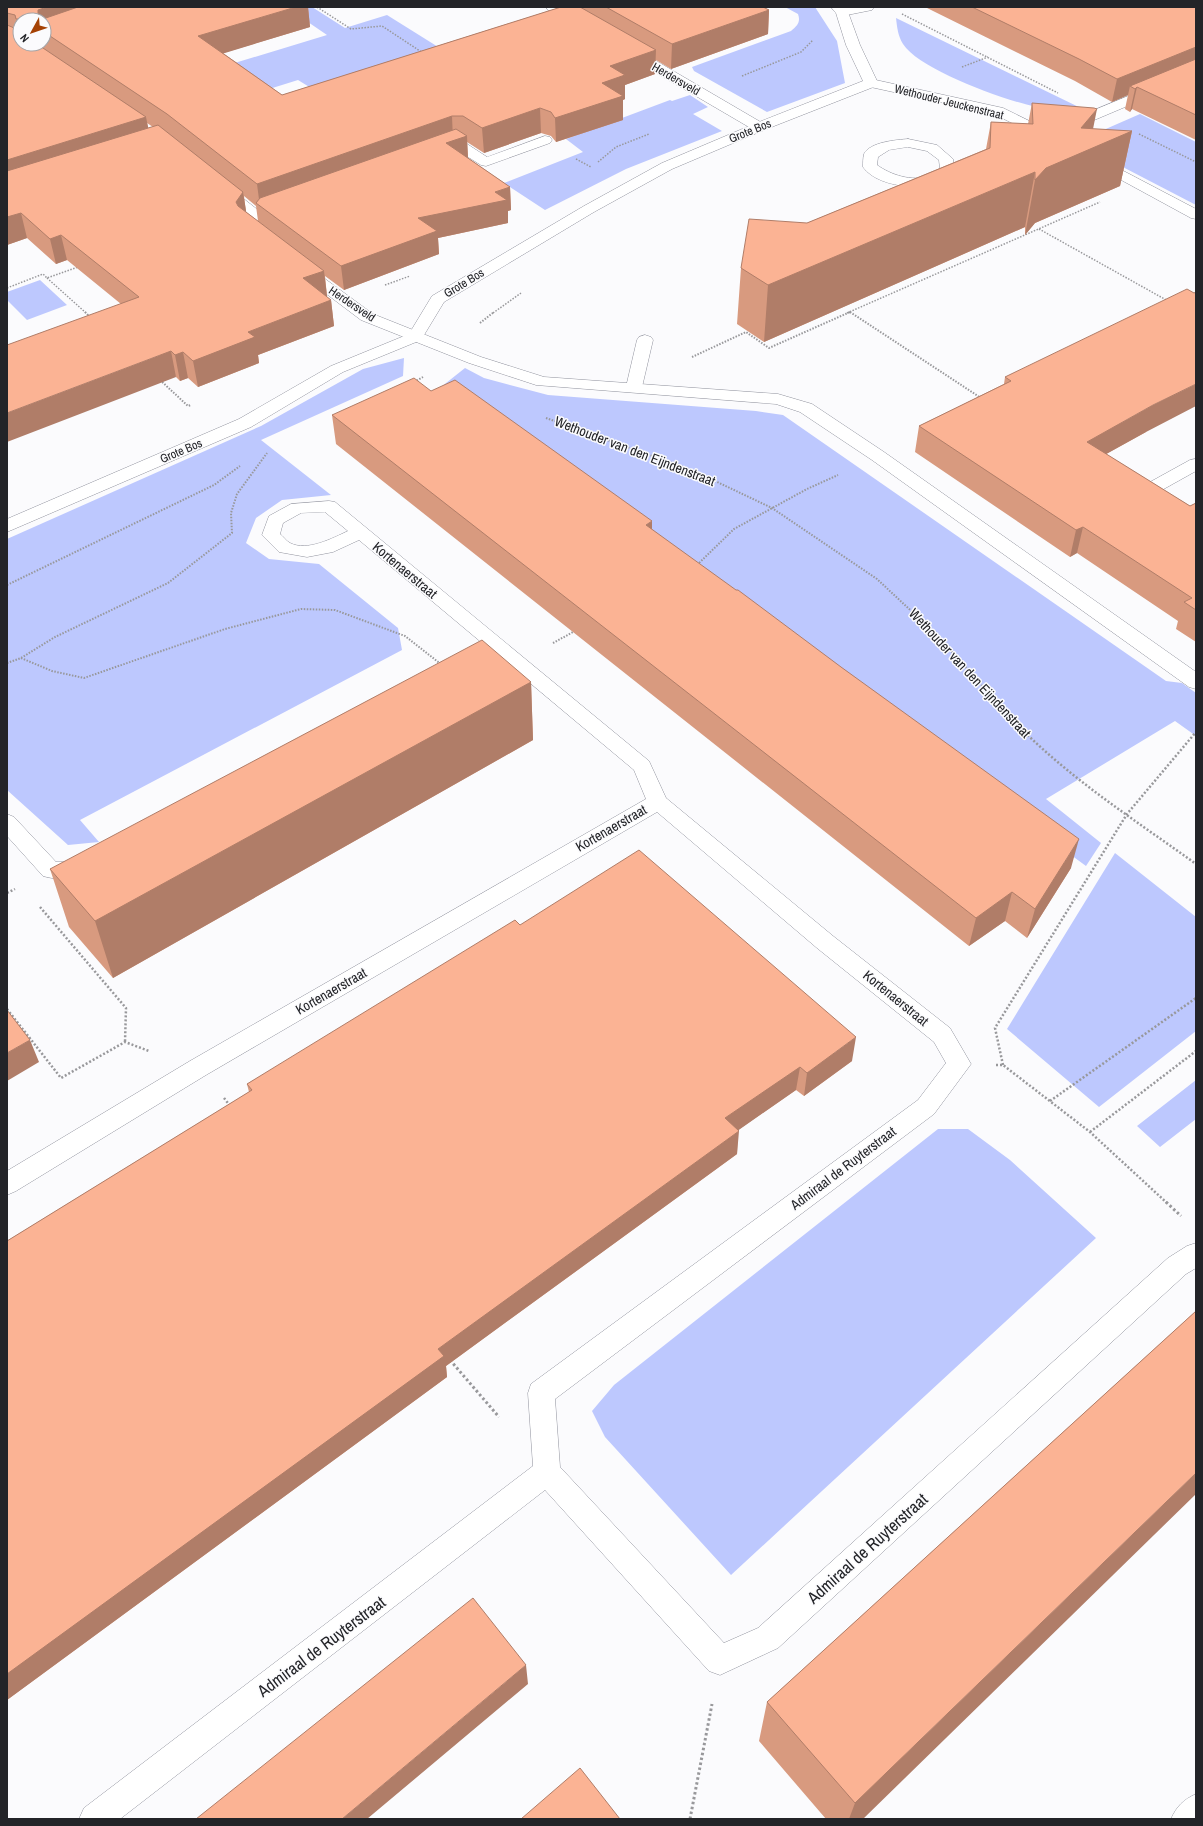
<svg xmlns="http://www.w3.org/2000/svg" width="1203" height="1826" font-family="'Archivo Narrow',sans-serif">
<style>
.green{fill:#bdc8fe}
.lines{fill:none;stroke-linecap:round;stroke-linejoin:round}
.service-casing{stroke:#91939e;stroke-width:1}
.minor-casing{stroke:#91939e;stroke-width:1}
.tertiary-casing{stroke:#91939e;stroke-width:1}
.path-far3{stroke:#98989b;stroke-width:1.5;stroke-dasharray:1.5 1.5;stroke-linecap:butt}
.path-far2{stroke:#98989b;stroke-width:2;stroke-dasharray:1.5 1.5;stroke-linecap:butt}
.path-far1{stroke:#98989b;stroke-width:2.5;stroke-dasharray:2 2;stroke-linecap:butt}
.path{stroke:#98989b;stroke-width:3;stroke-dasharray:2.5 2.5;stroke-linecap:butt}
.service{fill:#fff;fill-rule:evenodd}
.minor{fill:#fff;fill-rule:evenodd}
.tertiary{fill:#fff;fill-rule:evenodd}
.wall{fill:#d89a7f;fill-rule:evenodd}
.shaded-wall{fill:#b07d68}
.building{fill:#fbb394;stroke:#b07d68}
.labels{text-anchor:middle;dominant-baseline:central;stroke-width:3;stroke-linejoin:round;paint-order:stroke}
.far-street-label{font-size:12px;fill:#232428;stroke:#fbfbfd}
.street-label{font-size:14px;fill:#232428;stroke:#fbfbfd}
.near-street-label{font-size:17px;fill:#232428;stroke:#fbfbfd}
</style>
<rect width="100%" height="100%" fill="#fbfbfd"/>
<path class="green" d="M286 7H312L345 28 387 15 459 60 324 96 298 80 212 107 136 93 327 35Z
M785 7H815L837 41 845 83 767 112 694 71 692 67 791 31C797 26 801 22 798 14Z
M896 18 1089 112C1077 111 1064 112 1052 110 1019 106 921 72 903 44 898 36 897 27 896 18Z
M690 95 708 107 693 114 722 131 626 169 545 210 504 183 583 152 566 139 670 100 672 101Z
M1140 114 1196 142V205L1090 150 1092 135Z
M40 280 67 305 27 320 7 300V292Z
M404 358 403 376 261 440 331 495 282 500 256 518 246 543 269 559 319 564 398 628 402 650 80 820 99 842 68 845 7 790V539L261 426 363 369Z
M465 368 484 378 548 395 756 411 783 415 1166 681 1182 683 1196 693V736L1175 721 1046 799 1101 843 1086 866 436 391Z
M1115 853 1196 917V1031L1099 1107 1007 1029Z
M1196 1080V1119L1160 1147 1137 1126Z
M938 1129H968L1010 1160 1096 1238 731 1575 605 1437 592 1411 614 1385Z"/>
<g class="lines">
<defs>
<path id="service" d="M908 139 937 145 953 159 954 170C938 194 879 190 863 167 863 163 863 158 864 154 870 142 896 140 908 139ZM908 147 927 151 939 160 940 169C937 171 933 175 929 176 912 182 891 175 877 165L878 157 889 150Z
M645 335 651 337 653 340 642 387 640 391 634 392 628 391 626 387 637 340 639 337Z
M1196 459V471L1144 500 1138 501 1132 500 1129 496 1132 492 1190 460Z"/>
<path id="minor" d="M546 7H561L587 21 588 24 587 27H577L548 10Z
M848 7H874L872 10 842 16 838 15 836 12 838 9Z
M629 47 634 48 764 124 766 127 764 130H754L624 54 622 51 624 48Z
M1196 68V77L1073 129H1063L1061 126 1063 123Z
M871 79 1003 108 1056 134 1058 137 1056 140H1046L994 114 866 86 864 83 866 80Z
M545 136 550 137 552 140 550 143 486 166 481 165 457 150 441 155 436 154 434 151 436 148 459 141 464 142 487 157Z
M1095 156 1196 209V219L1191 218 1090 163 1088 160 1090 157Z
M221 184 226 185 263 214 265 217 263 220 258 221 253 220 216 191 214 188 216 185Z
M301 263 306 265 373 314 481 357 544 377 778 394 812 404 884 452 1196 672V689L1189 687 872 460 800 412 776 404 536 385 469 363 361 320 296 271 293 268 296 265Z
M329 501 335 502 649 761 666 798 833 936 950 1028 971 1064 934 1114 555 1399 560 1467 724 1643 758 1628 1168 1258 1187 1246 1196 1243V1268L1186 1274 778 1648 720 1675 709 1671 545 1490 120 1819H79L84 1808 533 1466 528 1393 531 1384 918 1100 946 1063 934 1042 817 948 657 812 206 1075 16 1191 7 1195V1171L190 1061 646 799 634 770 359 540 333 552 307 557 279 552 262 535 269 516 291 504ZM325 512 348 531C333 538 307 552 290 543 286 541 283 536 280 534L283 523 301 513Z
M7 814 14 817 56 862H79L87 864 90 870 87 876C74 880 56 880 43 876L7 836Z
M1196 1794V1819H1171C1177 1806 1183 1800 1196 1794Z"/>
<path id="tertiary" d="M831 7H844L848 12 860 45 878 83 876 86 764 130 672 169 594 212 444 302 421 340 343 372 251 427 7 532V519L239 419 331 366 409 334 432 296 584 206 662 163 754 124 863 81 846 45 836 13Z"/>
</defs>
<use href="#service" class="service-casing"/>
<use href="#minor" class="minor-casing"/>
<use href="#tertiary" class="tertiary-casing"/>
<path class="path-far3" d="M317 7 351 29 382 26 423 53
M902 14 1058 93
M962 67 988 57
M742 76 801 52 813 40
M1139 134 1196 162
M576 159 591 167
M598 162 616 147 649 134
M1039 229 1168 301
M47 278 86 313
M385 285 410 276
M7 288 43 274 47 278 78 267
M849 312 851 313
M493 313 521 293
M847 313 1100 202"/>
<path class="path-far2" d="M85 312 90 317
M850 312 981 398
M480 323 494 312
M692 357 746 332 769 348 850 312
M160 380 188 406 191 405
M414 382 423 377
M546 418 694 471 772 508 877 579 937 635 1001 707
M697 565 734 529 807 489 838 475
M7 585 214 485 240 466
M553 643 575 631
M21 658 52 671 84 678 225 629 301 609 335 610 405 636 442 665
M7 663 21 658 55 637 168 583 232 533 231 513 237 494 267 453"/>
<path class="path-far1" d="M1000 706C1056 770 1128 815 1196 864
M7 893 15 889
M40 907 126 1008 125 1042
M7 1009 61 1078 125 1042 149 1051
M996 1065H1003L1090 1132 1167 1203
M1003 1065 995 1028 1127 814 1196 732
M224 1098 231 1107
M1050 1101 1196 998
M1090 1132 1196 1051"/>
<path class="path" d="M1166 1202 1181 1216
M450 1360 499 1417
M690 1819 712 1704"/>
<use href="#service" class="service"/>
<use href="#minor" class="minor"/>
<use href="#tertiary" class="tertiary"/>
</g>
<path class="wall" d="M7 7H308L310 27 223 53 282 95 561 7H763L769 10 768 34 671 69 656 60 655 74 625 85V99L623 100V120L556 142 551 136 541 133 484 153 467 142 468 158 510 187 511 210 508 211V223L438 238 439 254 344 290 325 276 327 296H326L331 300 334 326 258 355 259 363 198 387 188 378 180 381 176 377 121 304 67 260 56 264 27 238 7 245ZM20 20H44V44H20ZM147 123 153 127 148 128ZM244 196 256 206 258 221 246 212Z
M925 7H1196V140L1132 109 1130 112 1125 109 1128 95 1112 102 1075 81Z
M1032 103 1093 129 1132 131 1120 186 1035 223 1025 235V227L764 342 737 324 741 268 807 223 986 149 991 122 1028 124Z
M1005 377 1146 432 1106 454 1190 506 1196 503V642L1176 629 1178 621 1077 553 1070 557 915 452 919 426 1004 384Z
M431 391 652 530 1071 868 1027 938 1005 921 969 946 336 444 332 415Z
M531 682 533 740 113 978 69 927 50 869Z
M520 925 852 1061 804 1096 796 1090 738 1130 737 1154 446 1366 447 1377 7 1700V1241L249 1092 247 1084Z
M1196 1311 863 1819H826L759 1741 767 1702Z"/>
<path class="shaded-wall" d="M47 7H117L44 20H38V10Z
M296 7H308L310 27 202 60 198 36Z
M769 10 768 34 671 69 672 44Z
M1196 47V67L1137 87 1132 109 1130 112 1135 89 1130 86 1128 95 1112 102 1117 79Z
M656 50 655 74 625 85V99L623 100V120L556 142 555 118 602 83 610 66Z
M540 108 541 133 484 153 482 128Z
M1097 109 1089 149 1132 131 1120 186 1035 223 1025 235 1035 180Z
M452 116 453 140 467 136 468 158 260 207 257 184Z
M146 117 151 141 7 186V160Z
M1035 172 1025 227 764 342 768 285Z
M510 187 511 210 508 211V223L438 238 439 254 344 290 341 266 418 218Z
M243 192 247 217 240 227 236 202Z
M21 213 27 238 7 245V217Z
M61 235 67 260 56 264 50 239Z
M324 271 327 296 307 304 303 278Z
M331 300 334 326 258 355 259 363 198 387 193 361 248 332Z
M171 351 176 377 7 442V413Z
M183 352 188 378 180 381 175 355Z
M1196 384V406L1146 432 1081 468 1087 442 1153 405Z
M652 521V551L646 525Z
M1083 527 1077 553 1070 557 1076 530Z
M531 682 533 740 113 978 95 921Z
M1079 839 1071 868 1027 938 1035 909Z
M1012 892 1005 921 969 946 976 918Z
M856 1037 852 1061 804 1096 807 1073Z
M30 1040 39 1062 7 1081V1053Z
M800 1067 796 1090 723 1141 725 1118Z
M739 1131 737 1154 446 1366 447 1377 7 1700V1674L438 1349Z
M1196 1473V1494L863 1819H849L855 1803Z
M526 1665 528 1684 367 1819H342Z"/>
<path class="building" d="M7 7H47L38 10V20H26L24 19H16L15 15 7 13Z
M78 7H296L198 36 282 95 561 7H580L656 50 610 66 625 75 602 83 623 96 555 118 551 112 540 108 482 128 463 116H452L257 184 167 114 44 32V20H40Z
M606 7H763L769 10 672 44Z
M972 7H1196V47L1117 79 1079 59Z
M7 25 12 27 20 32V44H37L146 117 7 160Z
M1196 59V115L1137 87 1135 89 1130 86Z
M1032 103 1094 108 1097 109 1081 128 1132 131 1046 168 1035 180V172L768 285 741 268 749 219 807 223 990 148 991 122 1033 124Z
M158 125 243 192 236 202 238 206 324 271 303 278 331 300 248 332 255 337 193 361 183 352 175 355 171 351 7 413V345L139 297 61 235 50 239 21 213 7 217V171Z
M456 129 467 136 446 143 510 187 495 192 507 200 418 218 437 231 341 266 256 203 260 198Z
M1187 289 1194 293 1196 292V384L1153 405 1087 442 1190 506 1196 503V610L1184 602 1192 598 1083 527 1076 530 919 426 1011 381 1005 377Z
M414 378 431 391 455 380 652 521 646 525 736 590H738L841 667 1079 839 1035 909 1012 892 976 918 332 415Z
M482 640 531 682 95 921 50 869Z
M639 850 856 1037 807 1073 800 1067 725 1118 739 1131 438 1349 444 1356 7 1674V1241L252 1090 247 1084 515 920 520 925Z
M7 1010 30 1040 7 1053Z
M1196 1311V1473L855 1803 767 1702Z
M473 1598 526 1665 342 1819H196Z
M580 1768 620 1819H521Z"/>
<g class="labels">
<g class="far-street-label">
<text transform="translate(676 79) rotate(30)">Herdersveld</text>
<text transform="translate(949 102) rotate(14)">Wethouder Jeuckenstraat</text>
<text transform="translate(750 131) rotate(-22)">Grote Bos</text>
<text transform="translate(464 283) rotate(-31)">Grote Bos</text>
<text transform="translate(352 304) rotate(34)">Herdersveld</text>
<text transform="translate(181 451) rotate(-23)">Grote Bos</text>
</g>
<g class="street-label">
<text transform="translate(635 451) rotate(21)">Wethouder van den Eijndenstraat</text>
<text transform="translate(405 570) rotate(40)">Kortenaerstraat</text>
<text transform="translate(970 673) rotate(47)">Wethouder van den Eijndenstraat</text>
<text transform="translate(611 828) rotate(-30)">Kortenaerstraat</text>
<text transform="translate(331 991) rotate(-30)">Kortenaerstraat</text>
<text transform="translate(896 998) rotate(39)">Kortenaerstraat</text>
<text transform="translate(843 1168) rotate(-37)">Admiraal de Ruyterstraat</text>
</g>
<g class="near-street-label">
<text transform="translate(867 1548) rotate(-42)">Admiraal de Ruyterstraat</text>
<text transform="translate(321 1646) rotate(-37)">Admiraal de Ruyterstraat</text>
</g>
</g>
<rect width="1203" height="1826" fill="none" stroke="#232428" stroke-width="16"/>
<g transform="translate(32 32) rotate(230)"><circle r="19" fill="#fbfbfd" stroke="#a5a5a8"/>
<path d="M0-3L7 15L0 10L-7 15Z" fill="#a54205"/>
<text y="-6" font-size="11" font-weight="bold" text-anchor="middle" fill="#232428">N</text>
</g>
</svg>
